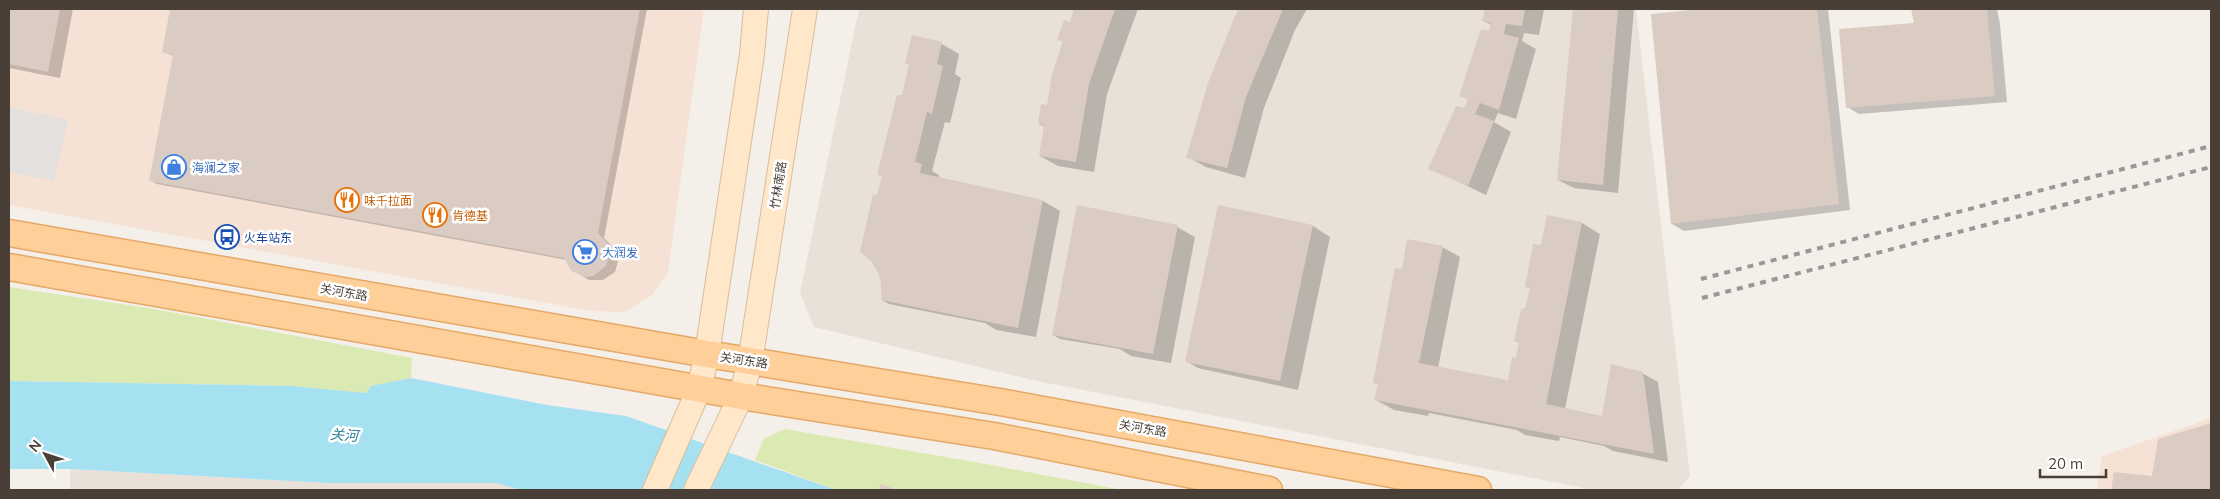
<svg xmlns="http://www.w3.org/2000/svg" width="2220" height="499" font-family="Mulish,'Noto Sans SC',sans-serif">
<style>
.residential{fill:#e9e0d8}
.commercial{fill:#f6e2d5}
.green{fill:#dbe9b2}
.parking{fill:#e3e0de}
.water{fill:#a6e1f2}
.shadow{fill:#0003}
.building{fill:#daccc2}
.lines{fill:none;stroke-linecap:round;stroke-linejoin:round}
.secondary-casing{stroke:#d8bd9b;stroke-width:26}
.primary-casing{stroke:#e5a867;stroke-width:29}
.secondary{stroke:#ffe8ca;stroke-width:24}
.primary{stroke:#ffcf99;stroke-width:26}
.rail{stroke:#989898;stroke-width:4;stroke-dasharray:6 6;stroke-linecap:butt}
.labels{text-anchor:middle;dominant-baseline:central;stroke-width:5;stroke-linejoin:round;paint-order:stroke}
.shop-label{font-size:12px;fill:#366cbe;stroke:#fff;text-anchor:start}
.street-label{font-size:12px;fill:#493f37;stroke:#fff}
.food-label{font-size:12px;fill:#c56008;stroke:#fff;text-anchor:start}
.transit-label{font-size:12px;fill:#164399;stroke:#fff;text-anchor:start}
.water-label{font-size:14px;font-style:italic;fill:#287c96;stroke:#fff}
</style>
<rect width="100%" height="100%" fill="#f5efea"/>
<path class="residential" d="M859 9H1636L1690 476 1678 490H1594L1037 381 814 327 800 293Z
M70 469 328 483H496L521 490H70Z"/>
<path class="commercial" d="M9 9H704L668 272 653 294 625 312 591 311 9 205Z
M2211 418V490H2097L2102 456Z"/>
<path class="green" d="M9 287 154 309 412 358 411 378 372 386 366 393 292 386 9 381Z
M785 429 991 465 1122 490H836L755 460 764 439Z"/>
<path class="parking" d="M9 107 68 120 54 181 9 172Z"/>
<path class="water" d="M411 378 547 405 626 416 836 490H521L496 483H328L70 469H9V381L292 386 366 393 371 386Z"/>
<path class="shadow" d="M9 9H73L60 78 9 68Z
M171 9H647L604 238 617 251 619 258 615 272 603 280H589L579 274 567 260 157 184 150 180 174 56 163 52Z
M1076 9H1138L1107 94 1094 172 1058 166 1040 156 1045 127 1039 124 1048 106 1064 42 1059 39 1070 24Z
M1240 9H1307L1295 30 1264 108 1245 178 1206 167 1188 157 1209 84Z
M1486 9H1544L1539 35 1524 33 1522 41 1536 49 1516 119 1498 113 1494 122 1511 132 1486 195 1430 168 1469 100 1461 96 1492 25 1483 21Z
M1574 9H1634L1618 193 1574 188 1558 180Z
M1713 9H1828L1850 210 1684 231 1672 224 1652 15Z
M1912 9H1997L2000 24 2007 102 1859 114 1847 107 1915 24Z
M913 37 942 44 959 54 955 74 961 78 950 123 945 122 932 171 939 175V178L1043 201 1060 211 1036 337 996 330 985 323 889 304 882 300 878 196 910 65Z
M1219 206 1313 226 1330 237 1298 390 1198 368 1186 361Z
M1548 217 1582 223 1600 234 1565 409 1602 417 1642 373 1658 382 1668 462 1613 451 1604 446 1560 437 1559 441 1525 435 1517 430 1429 413 1428 416 1394 410 1376 400 1379 385 1374 382 1403 270 1442 247 1460 257 1438 368 1508 382 1517 360 1520 343 1515 341 1526 309 1531 289 1526 286 1542 247Z
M1177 227 1195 237 1171 363 1131 356 1120 349 1060 339 1053 335Z
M2211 424V490H2112L2115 473 2153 477 2159 440Z"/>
<path class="building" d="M9 9H60L48 72 9 64Z
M170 9H640L598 233 608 244 610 251 606 266 593 276 586 277 571 271 564 258 149 181 173 55 162 52Z
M1074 9H1115L1089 84 1076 162 1039 156 1044 125 1038 124 1041 104 1047 105 1052 74 1063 41 1057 40 1064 20 1070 22Z
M1238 9H1283L1246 97 1227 168 1186 158 1208 83Z
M1485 9H1525L1522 26 1506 24 1504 34 1519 38 1499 110 1480 103 1475 114 1494 121 1468 186 1428 169 1456 106 1464 108 1468 99 1459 96 1481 29 1489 31 1491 23 1482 21Z
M1573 9H1618L1603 185 1557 180Z
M1701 9H1817L1839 204 1671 224 1651 14Z
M1911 9H1987L1995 96 1846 108 1839 29 1914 23Z
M912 35 942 42 937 64 943 66 932 114 927 112 915 162 922 164 920 173 1043 200 1018 328 881 300 882 288 879 274 871 261 860 252 873 194 877 195 882 176 877 175 897 95H902L909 65 905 63Z
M1077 205 1178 225 1153 354 1052 335Z
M1218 205 1313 225 1280 381 1185 362Z
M1547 215 1582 222 1546 404 1602 416 1611 364 1643 372 1654 454 1374 400 1378 384 1373 383 1395 268 1402 269 1407 239 1443 246 1419 363 1508 380 1512 357 1516 358 1519 342 1514 341 1521 309 1525 308 1530 288 1525 287 1533 244 1541 245Z
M2211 423V490H2111L2114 472 2152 476 2158 439Z
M881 484 897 490H879Z"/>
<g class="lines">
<defs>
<path id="secondary" d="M655 490 699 389 707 354 752 54 756 9
M696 490 741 396 750 362 805 9"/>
<path id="primary" d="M9 233 707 354 1000 402 1478 490
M9 267 741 396 994 436 1269 490"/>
</defs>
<use href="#secondary" class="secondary-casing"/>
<use href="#primary" class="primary-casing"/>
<use href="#secondary" class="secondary"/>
<use href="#primary" class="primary"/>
<path class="rail" d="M1701 279 2211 146
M1702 298 2211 167"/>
</g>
<defs>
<symbol id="shop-ring" viewBox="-11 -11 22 22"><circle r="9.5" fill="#fff" stroke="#3f7fe0" stroke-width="1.5"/><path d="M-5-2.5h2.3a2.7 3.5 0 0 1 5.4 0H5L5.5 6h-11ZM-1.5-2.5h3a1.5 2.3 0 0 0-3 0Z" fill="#3f7fe0"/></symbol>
<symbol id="restaurant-ring" viewBox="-11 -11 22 22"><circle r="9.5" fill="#fff" stroke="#e8710a" stroke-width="1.5"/><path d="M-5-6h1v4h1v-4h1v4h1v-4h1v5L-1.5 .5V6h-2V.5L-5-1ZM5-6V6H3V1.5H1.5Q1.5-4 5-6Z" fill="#e8710a"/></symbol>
<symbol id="bus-ring" viewBox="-11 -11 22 22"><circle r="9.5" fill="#fff" stroke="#1a4fb4" stroke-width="1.5"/><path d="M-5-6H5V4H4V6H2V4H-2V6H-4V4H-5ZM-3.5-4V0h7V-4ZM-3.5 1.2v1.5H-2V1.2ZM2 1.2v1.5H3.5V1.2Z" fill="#1a4fb4"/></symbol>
<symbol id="supermarket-ring" viewBox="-11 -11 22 22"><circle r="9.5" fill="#fff" stroke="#3f7fe0" stroke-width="1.5"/><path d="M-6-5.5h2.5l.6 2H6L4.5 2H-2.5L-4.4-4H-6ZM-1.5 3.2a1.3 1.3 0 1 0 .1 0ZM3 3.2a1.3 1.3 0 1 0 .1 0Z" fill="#3f7fe0"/></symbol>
</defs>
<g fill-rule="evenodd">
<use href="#shop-ring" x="160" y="153" width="28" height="28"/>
<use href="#restaurant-ring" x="333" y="186" width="28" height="28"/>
<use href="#restaurant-ring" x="421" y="201" width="28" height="28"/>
<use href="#bus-ring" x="213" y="223" width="28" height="28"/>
<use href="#supermarket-ring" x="571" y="238" width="28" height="28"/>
</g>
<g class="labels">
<g class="shop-label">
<text x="192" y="167">海澜之家</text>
<text x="602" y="252">大润发</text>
</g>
<g class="street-label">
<text transform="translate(778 185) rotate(-81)">竹林南路</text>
<text transform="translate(344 292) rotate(10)">关河东路</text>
<text transform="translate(744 360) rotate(9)">关河东路</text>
<text transform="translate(1143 428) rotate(10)">关河东路</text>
</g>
<g class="food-label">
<text x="364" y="200">味千拉面</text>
<text x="452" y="215">肯德基</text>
</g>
<g class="transit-label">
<text x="244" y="237">火车站东</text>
</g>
<g class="water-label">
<text transform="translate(344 435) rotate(4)">关河</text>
</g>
</g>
<rect width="2220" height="499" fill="none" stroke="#493f37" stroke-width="20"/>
<g transform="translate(45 454) rotate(310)" stroke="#ffffff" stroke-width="4" paint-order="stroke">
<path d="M0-4L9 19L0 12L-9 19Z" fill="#493f37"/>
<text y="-8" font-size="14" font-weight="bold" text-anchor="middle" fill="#493f37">N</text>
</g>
<path d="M2040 469v8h66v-8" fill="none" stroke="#493f37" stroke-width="2.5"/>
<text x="2048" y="469" font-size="15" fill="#493f37" stroke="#ffffff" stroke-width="4" paint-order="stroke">20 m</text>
</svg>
